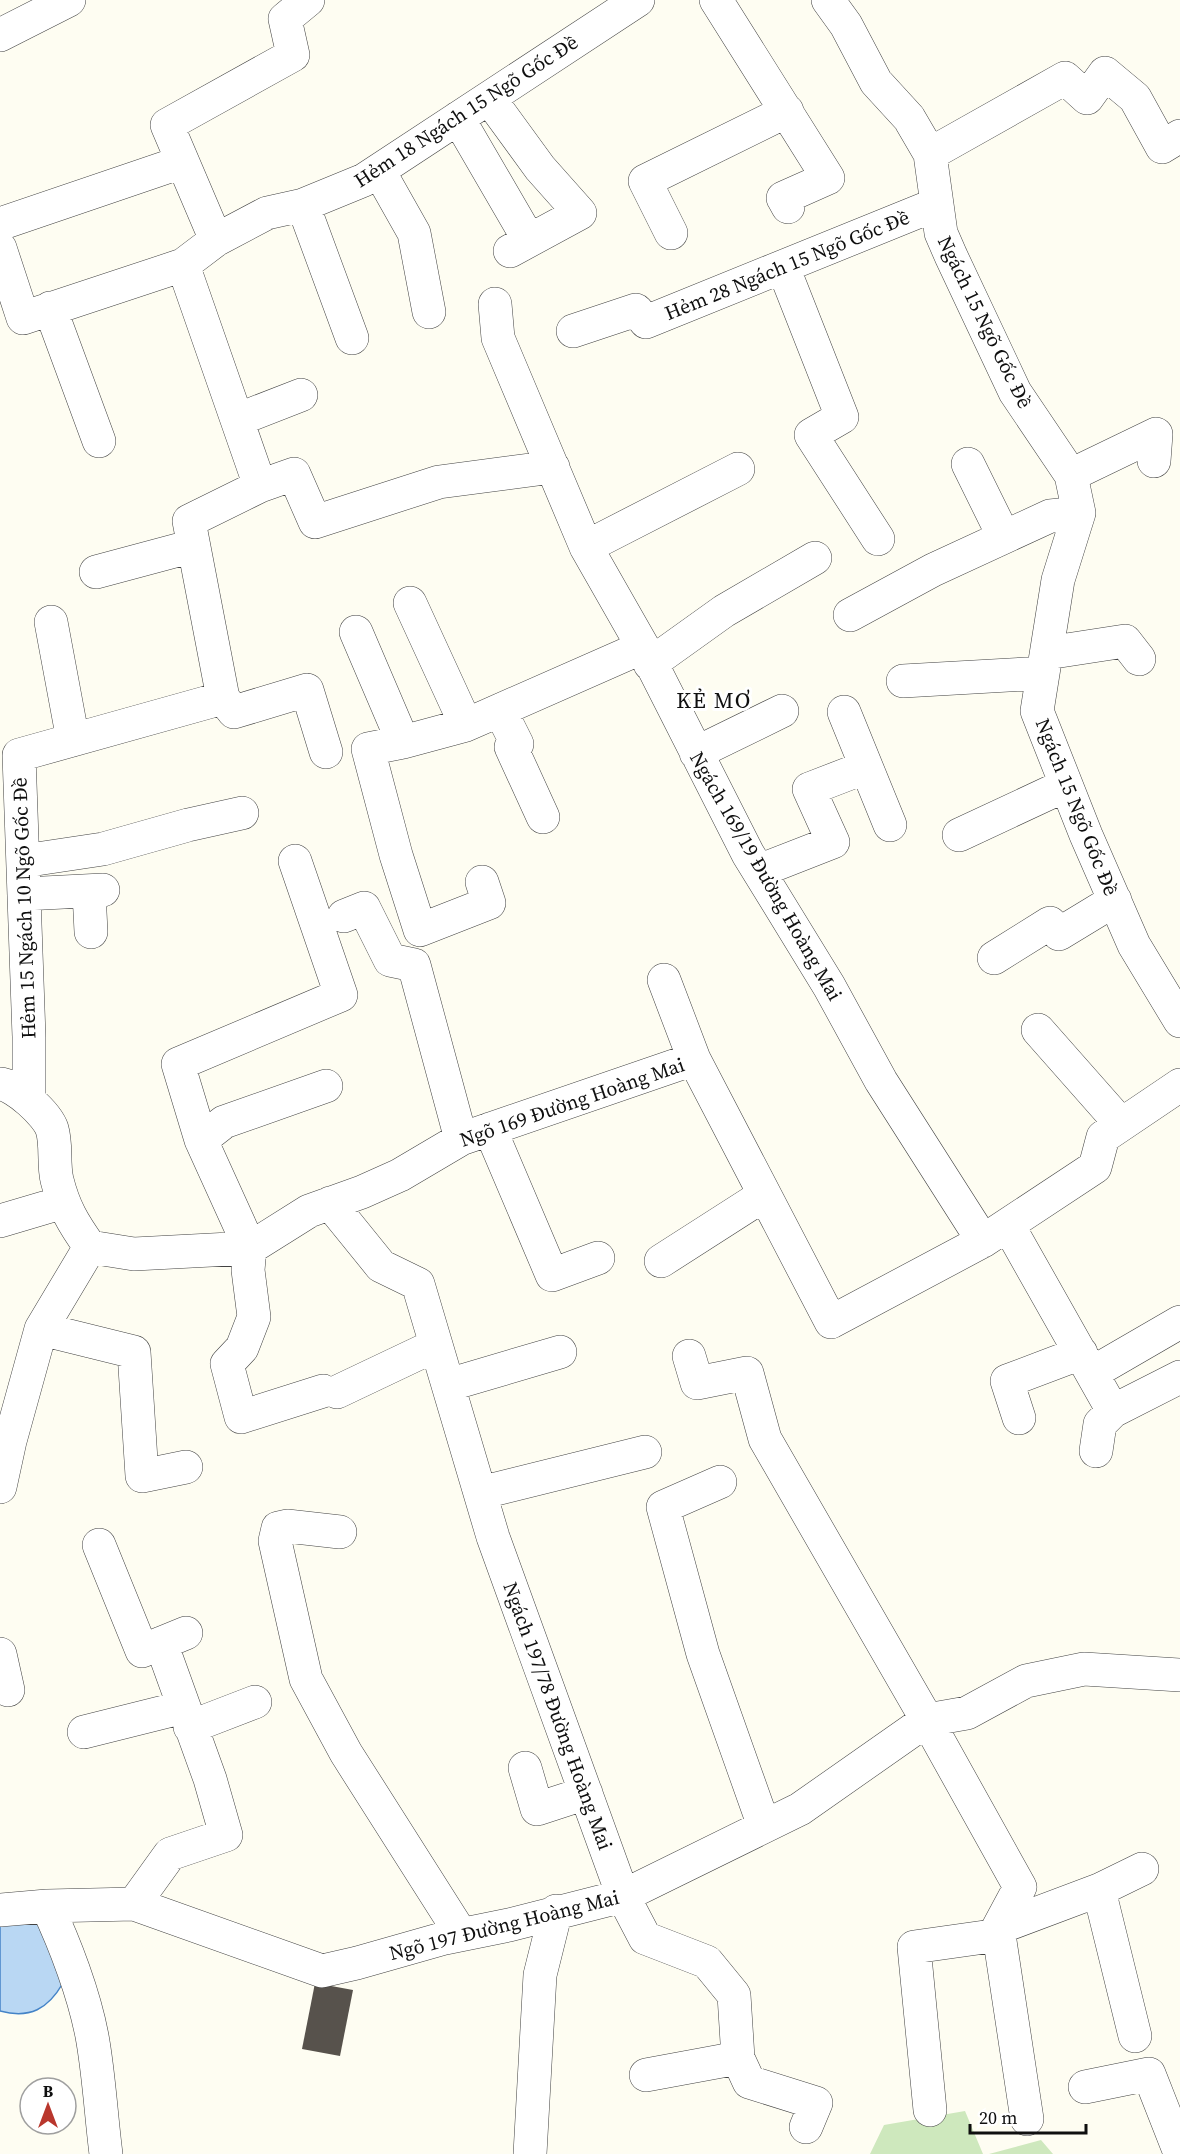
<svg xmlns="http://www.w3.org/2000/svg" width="1180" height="2154" font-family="'Source Serif 4',serif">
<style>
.green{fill:#cee8bd}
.water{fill:#b9d7f3;stroke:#4483c7;stroke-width:1.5}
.building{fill:#57524c}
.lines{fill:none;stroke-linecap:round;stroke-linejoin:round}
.minor-casing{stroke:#424242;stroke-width:34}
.minor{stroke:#fff;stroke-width:33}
.labels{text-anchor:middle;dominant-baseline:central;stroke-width:6;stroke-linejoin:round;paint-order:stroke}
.street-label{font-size:20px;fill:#0f0f0f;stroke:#fff}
.quarter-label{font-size:22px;letter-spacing:1.5px;fill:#0f0f0f;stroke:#fff}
</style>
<rect width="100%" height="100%" fill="#fefdf2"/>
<path class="green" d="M965 2111 983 2154H870L884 2125Z
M1041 2140 1053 2154H989Z"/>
<path class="water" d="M16 1917 46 1926 63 1983C48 2009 30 2019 0 2011V1920Z"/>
<path class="building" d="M315 1983 353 1990 340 2056 302 2049Z"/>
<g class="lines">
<defs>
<path id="minor" d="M716 0 828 178 783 198 788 207
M828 0 846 25 876 82 909 118 930 154 941 233 951 256 1015 392 1071 475 1079 513 1058 580 1037 711 1086 835 1134 945 1180 1021
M0 35 69 0
M489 98 540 168 580 213 510 251
M458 118 529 240
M930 154 1065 78 1087 98 1105 73 1135 98 1162 147 1180 136
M379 171 414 233 429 312
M303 205 352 338
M0 224 182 162
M671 233 645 181 787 111
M216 240 167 125 293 55 285 19 308 0
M0 248 23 318 183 265 216 240 267 213 303 205 364 180 638 0
M183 265 260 486
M783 267 842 417 811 435 878 539
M495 304 498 338 586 547 643 647 748 854 829 986 881 1081 983 1241
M50 308 99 441
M573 331 636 310 646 322 937 204
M237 420 301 395
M968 464 1004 537
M1071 475 1156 434 1154 461
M586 547 738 469
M96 572 193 546
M410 603 466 725
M850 615 933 570 1050 516 1079 513
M51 622 73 740
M356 632 403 742
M1047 653 1125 641 1139 659
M650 664 724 611 815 558
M903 681 1043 673
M223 698 234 712 307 690 326 752
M500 710 517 744 511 747 543 817
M844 712 890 825
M696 753 782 711
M959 835 1066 785
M23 861 103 849 188 825 242 813
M295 861 341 995 178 1064 201 1140 250 1248 248 1270 254 1317 242 1348 227 1364 241 1417 323 1391
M759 871 833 842 809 789 866 767
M482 882 489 903 420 930 396 855 368 749 403 742 466 725 643 647
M89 892 91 932
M24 894 103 890
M344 916 364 908 390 960 414 965 461 1139
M994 958 1050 923 1059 934 1115 900
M664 980 694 1059
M1038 1030 1121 1124
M0 1084C15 1085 47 1114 52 1129 57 1145 53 1164 57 1180 64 1208 73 1223 90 1247L134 1254 250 1248 309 1211 362 1192 400 1175 461 1139 694 1059 831 1322 983 1241 1095 1167 1103 1137 1180 1085
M29 1099V1037L19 755 223 698 189 521 260 486 294 474 315 522 439 482 553 467
M490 1129 552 1275 598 1258
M201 1140 224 1122 326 1086
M330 1203 381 1266 418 1284 493 1537 623 1896 645 1938 707 1962 734 1995 738 2058 749 2082 816 2103 806 2127
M0 1221 64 1202
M1008 1225 1113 1411 1180 1377
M661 1261 764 1195
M41 1329 134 1352 142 1476 186 1467
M689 1356 697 1383 747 1373 765 1439 927 1720 1020 1887 998 1928 1027 2119
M1092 1373 1180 1322
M448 1385 560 1352
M337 1392 436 1345
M1019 1418 1007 1381 1081 1353
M1096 1451 1100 1424 1113 1411
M720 1482 663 1507 703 1654 764 1826
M0 1487 10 1441 41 1329 90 1247
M480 1493 645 1452
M340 1532 287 1526 278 1528 275 1541 306 1679 346 1753 461 1934
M99 1545 142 1651 186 1633
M0 1654 8 1690
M190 1727 255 1702
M84 1732 184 1707
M525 1768 537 1809 586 1793
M1099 1890 1135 2036
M134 1904 170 1854 226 1835 210 1779 161 1643
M47 1906C65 1944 84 1994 92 2036 99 2074 101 2115 106 2154
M0 1910 47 1906 134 1904 322 1971 357 1963 445 1938 509 1925 623 1896 800 1809 927 1720 967 1713 1026 1681 1084 1669 1180 1675
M998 1928 1099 1890 1142 1869
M646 2075 738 2058
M1085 2087 1149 2074 1180 2153
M930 2110 914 1947 999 1935
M530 2154 540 1975 556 1911"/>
</defs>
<use href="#minor" class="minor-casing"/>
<use href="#minor" class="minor"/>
</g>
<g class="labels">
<g class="street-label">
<text transform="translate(466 111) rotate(-33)">Hẻm 18 Ngách 15 Ngõ Gốc Đề</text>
<text transform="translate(787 265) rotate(-22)">Hẻm 28 Ngách 15 Ngõ Gốc Đề</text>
<text transform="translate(985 322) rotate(64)">Ngách 15 Ngõ Gốc Đề</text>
<text transform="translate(1077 807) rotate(68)">Ngách 15 Ngõ Gốc Đề</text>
<text transform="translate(766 876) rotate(60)">Ngách 169/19 Đường Hoàng Mai</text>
<text transform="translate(24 908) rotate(-92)">Hẻm 15 Ngách 10 Ngõ Gốc Đề</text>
<text transform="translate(572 1102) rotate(-19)">Ngõ 169 Đường Hoàng Mai</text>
<text transform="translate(558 1716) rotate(70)">Ngách 197/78 Đường Hoàng Mai</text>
<text transform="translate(504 1925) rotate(-14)">Ngõ 197 Đường Hoàng Mai</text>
</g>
<g class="quarter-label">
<text x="714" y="700">KẺ MƠ</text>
</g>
</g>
<g transform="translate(48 2106)"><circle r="28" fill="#ffffff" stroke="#9f9f9f" stroke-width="1.5"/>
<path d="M0-4.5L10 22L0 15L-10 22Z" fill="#b9372d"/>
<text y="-9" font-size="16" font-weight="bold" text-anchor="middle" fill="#0f0f0f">B</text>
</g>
<path d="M970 2124v9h116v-9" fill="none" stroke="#0f0f0f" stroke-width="3"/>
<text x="979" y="2124" font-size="18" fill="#0f0f0f" stroke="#ffffff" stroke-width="4.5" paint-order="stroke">20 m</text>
</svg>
